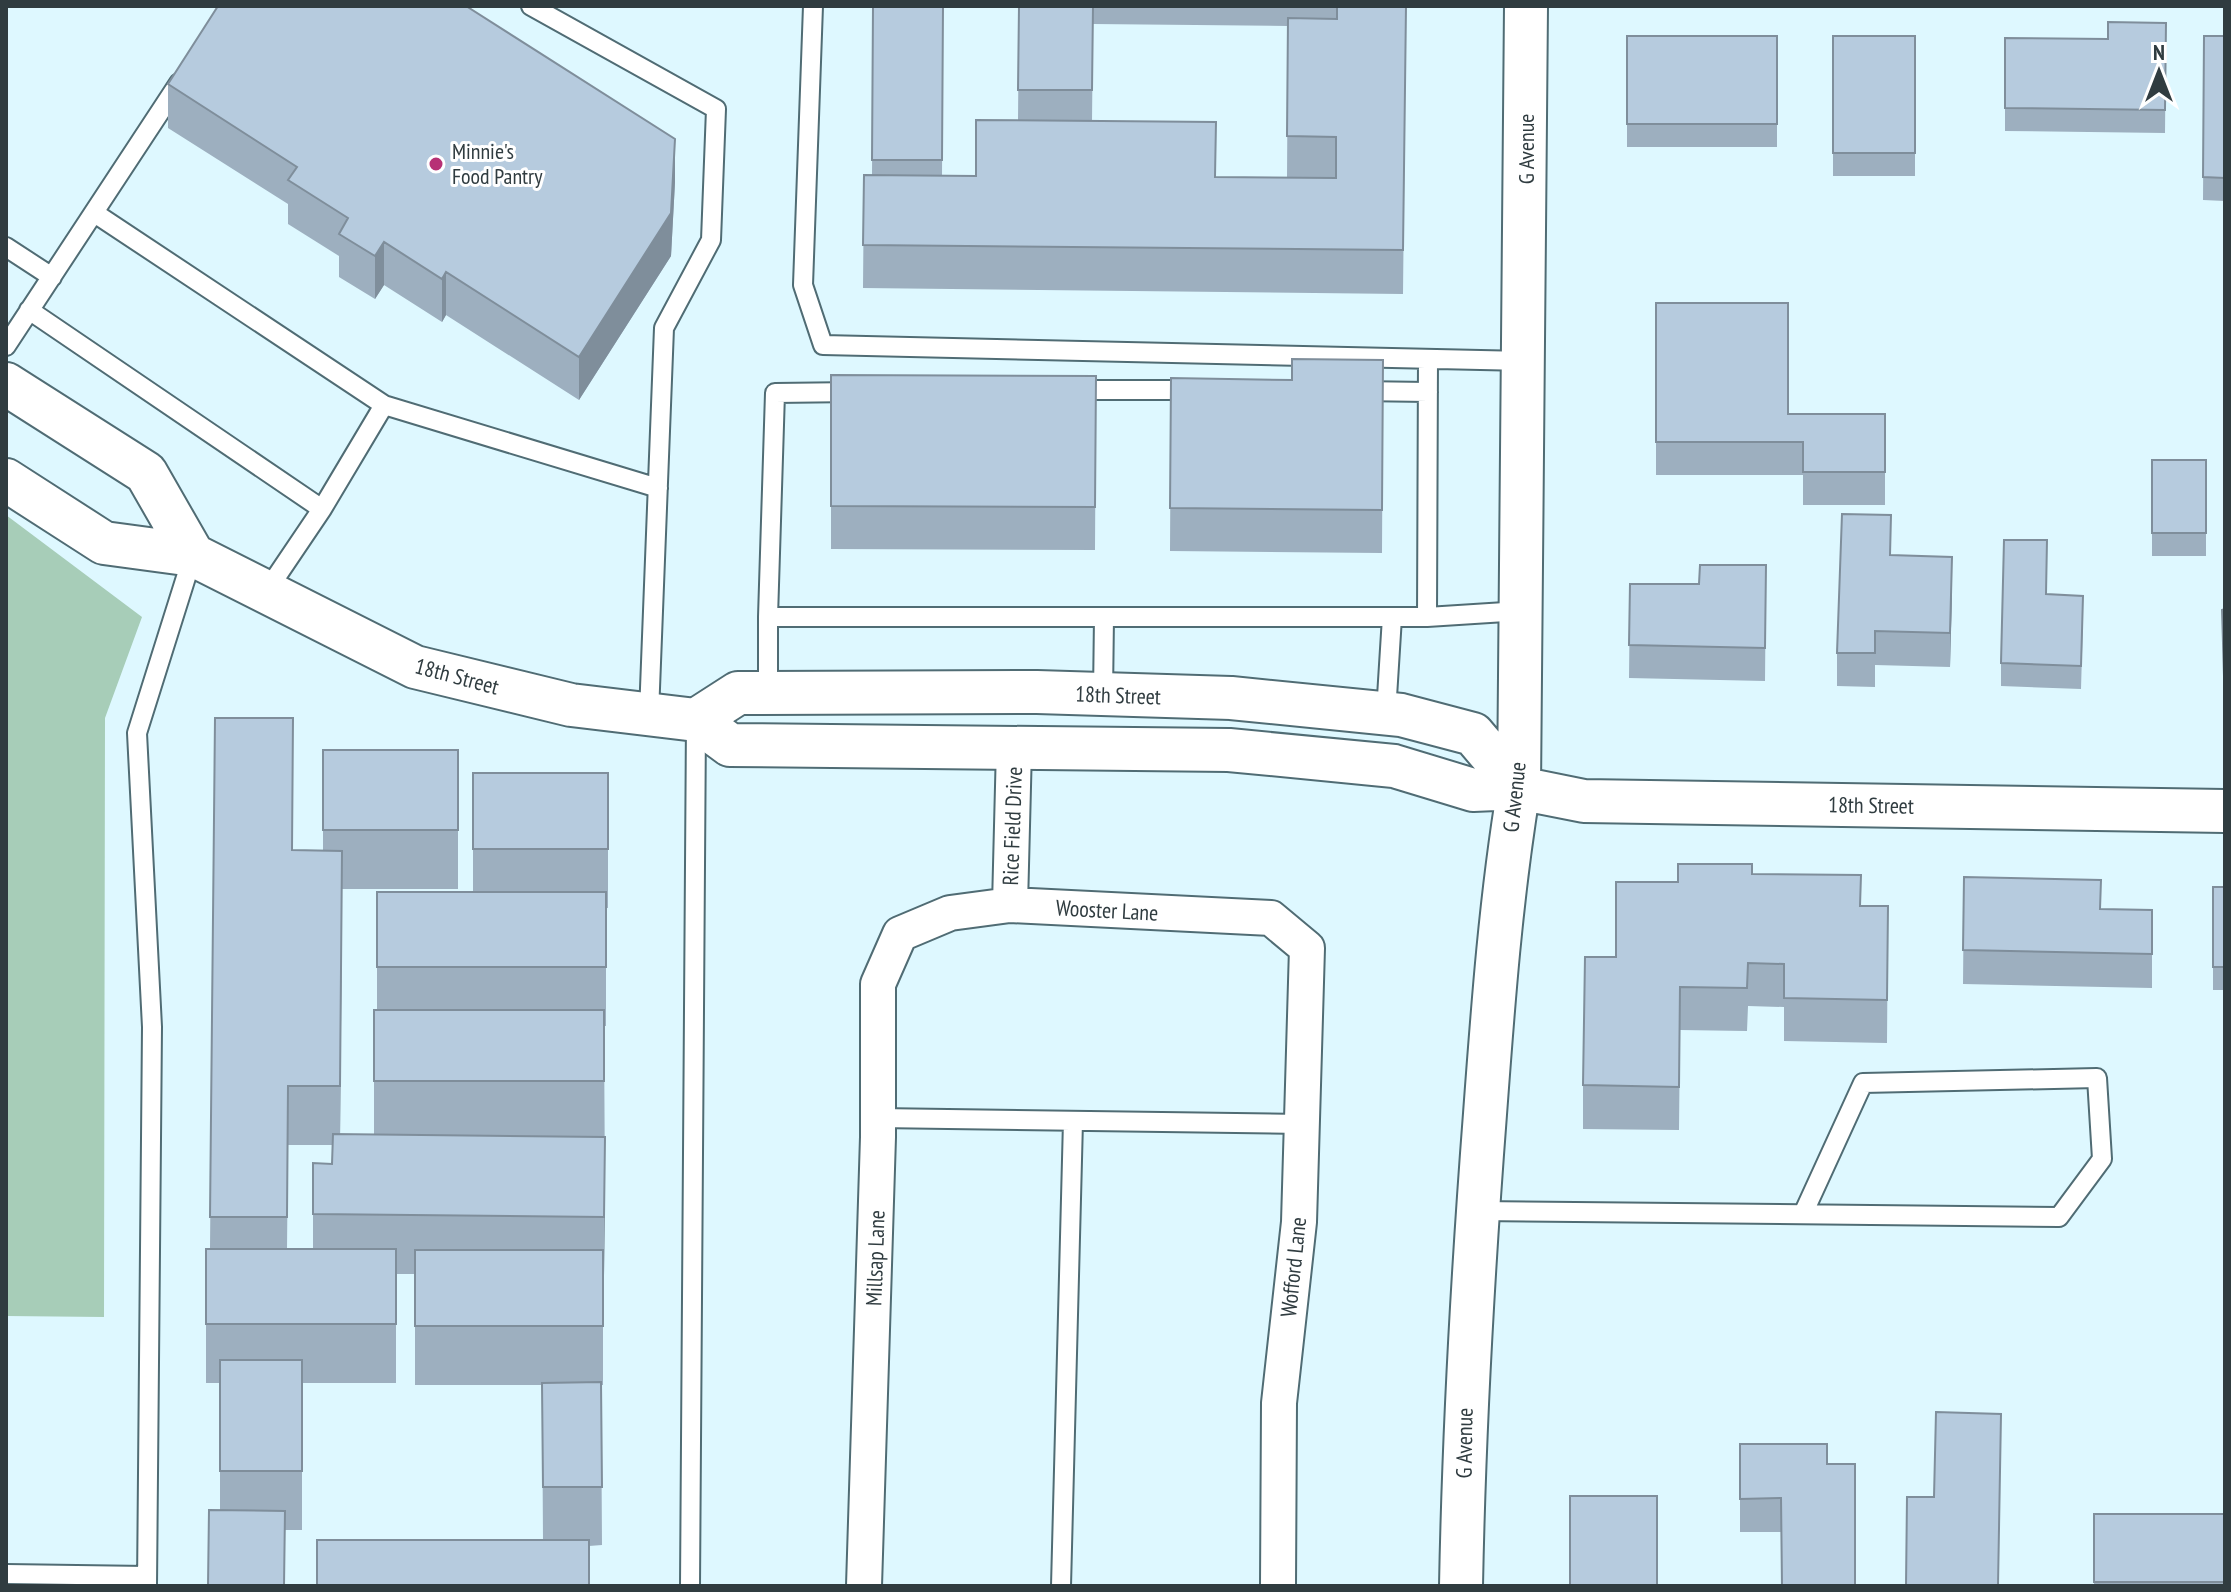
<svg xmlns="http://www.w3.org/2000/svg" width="2231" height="1592" font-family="'PT Sans Narrow',sans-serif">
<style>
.green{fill:#a7cdb8}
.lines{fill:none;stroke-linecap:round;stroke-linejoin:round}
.service-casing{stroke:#506c74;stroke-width:22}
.minor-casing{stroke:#506c74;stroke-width:38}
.tertiary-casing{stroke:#506c74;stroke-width:46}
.service{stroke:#fff;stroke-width:18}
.minor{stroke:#fff;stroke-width:34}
.tertiary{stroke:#fff;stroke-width:42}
.wall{fill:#9dafbf;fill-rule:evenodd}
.shaded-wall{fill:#7f8e9b}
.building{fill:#b6cbde;stroke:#7f8e9b;stroke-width:2}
.poi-dot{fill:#b73175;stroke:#fff;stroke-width:3}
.labels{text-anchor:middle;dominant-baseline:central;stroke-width:6;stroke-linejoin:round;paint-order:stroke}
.street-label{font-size:22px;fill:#303c40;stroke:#fff}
.poi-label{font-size:22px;fill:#303c40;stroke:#fff;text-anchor:start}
</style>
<rect width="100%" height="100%" fill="#def8ff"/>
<path class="green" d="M6 515 142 617 105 718 104 1317 6 1316Z"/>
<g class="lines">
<defs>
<path id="service" d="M531 6 716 109 711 240 664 328 649 714
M813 6 803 285 823 345 1525 361
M96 214 384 405
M6 247 52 277
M29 310 322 509
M6 346 179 83
M1074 390H1196
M1358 391 1428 392
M856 392 775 393 768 617H1427L1428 359
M266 592 322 509 384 405 658 488
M1427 617 1521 611
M768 693V617
M1103 694 1104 617
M1386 713 1392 617
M878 1118 1302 1124
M1478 1211 2059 1217 2102 1159 2097 1078 1863 1083 1803 1214
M6 1574 147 1576
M147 1586 152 1027 137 733 193 555
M690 1586 696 721
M1061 1586 1073 1121"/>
<path id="minor" d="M1010 905 1014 747
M864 1586 878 1137V984L900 934 950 913 1010 905 1271 918 1307 948 1299 1222 1279 1403 1278 1586"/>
<path id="tertiary" d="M6 384 146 473 193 555
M6 480 104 543 193 555 415 667 571 705 696 720 730 745 1229 750 1394 766 1473 790 1519 788 1584 801 2225 811
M696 720 738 693 1037 692 1231 698 1401 715 1473 734 1519 788
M1461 1586C1464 1428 1473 1271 1485 1114 1493 1005 1501 896 1519 788L1526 6"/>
</defs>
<use href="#service" class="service-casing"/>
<use href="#minor" class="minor-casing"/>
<use href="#tertiary" class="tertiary-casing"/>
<use href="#service" class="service"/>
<use href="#minor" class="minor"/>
<use href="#tertiary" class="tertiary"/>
</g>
<path class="wall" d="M873 6H943L942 176H976L1018 120 1019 6H1406L1403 294 863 288 864 175H872ZM1093 24 1288 26 1287 177H1216L1092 121Z
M2166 23 2165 133 2005 131V38L2108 39Z
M1627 36H1777V147H1627Z
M1833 36H1915V176H1833Z
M2204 36H2225V201L2203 200Z
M168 84 675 182 671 256 579 400 446 315 442 322 384 285 375 299 339 277V256L288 224V204L168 128Z
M1656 303 1788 414H1885V505H1803V475H1656Z
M1383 360 1382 553 1170 551 1171 378 1292 380Z
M831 375 1096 376 1095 550 831 549Z
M2152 460H2206V556H2152Z
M1891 555 1952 590 1950 667 1875 665V687L1837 686V653Z
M1766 565 1765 681 1629 678 1630 584H1699Z
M2046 594 2083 619 2081 689 2001 686V663Z
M2225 609V699H2224L2222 610Z
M215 718 292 850H323V750H458V889H342L340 1134H374V1010H377V892H473V773H608V908H606V1026H604L605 1196 604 1276H603V1385H601L602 1545 589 1546 543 1540 542 1385H415V1274H396V1383H302V1530H285L220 1510V1383H206V1249H210ZM288 1145H333L332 1164 313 1163V1249H287Z
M1752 874 1861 906H1888L1887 1043 1784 1041V1007L1748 1006 1747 1031 1680 1030 1679 1130 1583 1129V1085L1616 957 1678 882Z
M1964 877 2101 909 2152 910V988L1963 984Z
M2213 887H2225V990H2213Z
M1740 1444 1827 1464 1781 1532H1740Z
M2094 1514H2225V1586H2094Z"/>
<path class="shaded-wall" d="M675 139V182L671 256 579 400V357Z
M384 242V285L375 299V256Z
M446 272V315L442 322V279Z
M1952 557V590L1950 667V633Z
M342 851V910L340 1145V1086Z
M605 1137V1196L604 1276V1217Z"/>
<path class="building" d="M218 6H466L675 139 671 213 579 357 446 272 442 279 384 242 375 256 339 234 348 218 288 180 297 167 168 84Z
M873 6H943L942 160H872Z
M1019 6H1093L1092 90H1018Z
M1337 6H1406L1403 250 863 245 864 175 976 176V120L1216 122 1215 177 1336 178V137L1287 136 1288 18 1337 19Z
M2108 22 2166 23 2165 110 2005 108V38L2108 39Z
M1627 36H1777V124H1627Z
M1833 36H1915V153H1833Z
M2204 36H2225V178L2203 177Z
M1656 303H1788V414H1885V472H1803V442H1656Z
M1292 359 1383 360 1382 510 1170 508 1171 378 1292 380Z
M831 375 1096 376 1095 507 831 506Z
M2152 460H2206V533H2152Z
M1842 514 1891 515 1890 555 1952 557 1950 633 1875 631V653H1837Z
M2004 540H2047L2046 594 2083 596 2081 666 2001 663Z
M1700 565H1766L1765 648 1629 645 1630 584H1699Z
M2225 609V676H2224L2222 610Z
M215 718H293L292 850 342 851 340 1086H288L287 1217H210Z
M323 750H458V830H323Z
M473 773H608V849H473Z
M1678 864H1752V874L1861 875 1860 906H1888L1887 1000 1784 998V964L1748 963 1747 988 1680 987 1679 1087 1583 1085 1585 957H1616V882H1678Z
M1964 877 2101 880 2100 909 2152 910V954L1963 950Z
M2213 887H2225V967H2213Z
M377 892H606V967H377Z
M374 1010H604V1081H374Z
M333 1134 605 1137 604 1217 313 1214V1163L332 1164Z
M206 1249H396V1324H206Z
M415 1250H603V1326H415Z
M220 1360H302V1471H220Z
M601 1382 602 1487H543L542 1383Z
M1936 1412 2001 1414 1998 1586H1906L1907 1497H1934Z
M1740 1444H1827V1464H1855V1586H1782L1781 1498 1740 1499Z
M1570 1496H1657V1586H1570Z
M209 1510 285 1511 284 1586H208Z
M2094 1514H2225V1582H2094Z
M317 1540H589V1586H317Z"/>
<circle class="poi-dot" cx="436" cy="164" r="8"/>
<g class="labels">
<g class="street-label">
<text transform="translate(1526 149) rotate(-90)">G Avenue</text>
<text transform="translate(457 676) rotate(15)">18th Street</text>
<text transform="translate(1118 695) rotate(2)">18th Street</text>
<text transform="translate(1514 797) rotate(-84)">G Avenue</text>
<text transform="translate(1871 805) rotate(1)">18th Street</text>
<text transform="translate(1012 826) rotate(-88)">Rice Field Drive</text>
<text transform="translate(1107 910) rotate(3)">Wooster Lane</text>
<text transform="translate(875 1258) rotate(-88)">Millsap Lane</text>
<text transform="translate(1293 1267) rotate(-84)">Wofford Lane</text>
<text transform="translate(1464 1443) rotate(-89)">G Avenue</text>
</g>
<g class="poi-label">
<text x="452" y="151">Minnie's<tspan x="452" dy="25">Food Pantry</tspan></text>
</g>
</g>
<rect width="2231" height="1592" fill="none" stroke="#303c40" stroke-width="16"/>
<g transform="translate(2159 72)" stroke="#ffffff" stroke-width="6" paint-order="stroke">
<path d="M0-6L14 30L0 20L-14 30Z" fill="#303c40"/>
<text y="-12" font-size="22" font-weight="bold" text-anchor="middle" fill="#303c40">N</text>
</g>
</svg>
